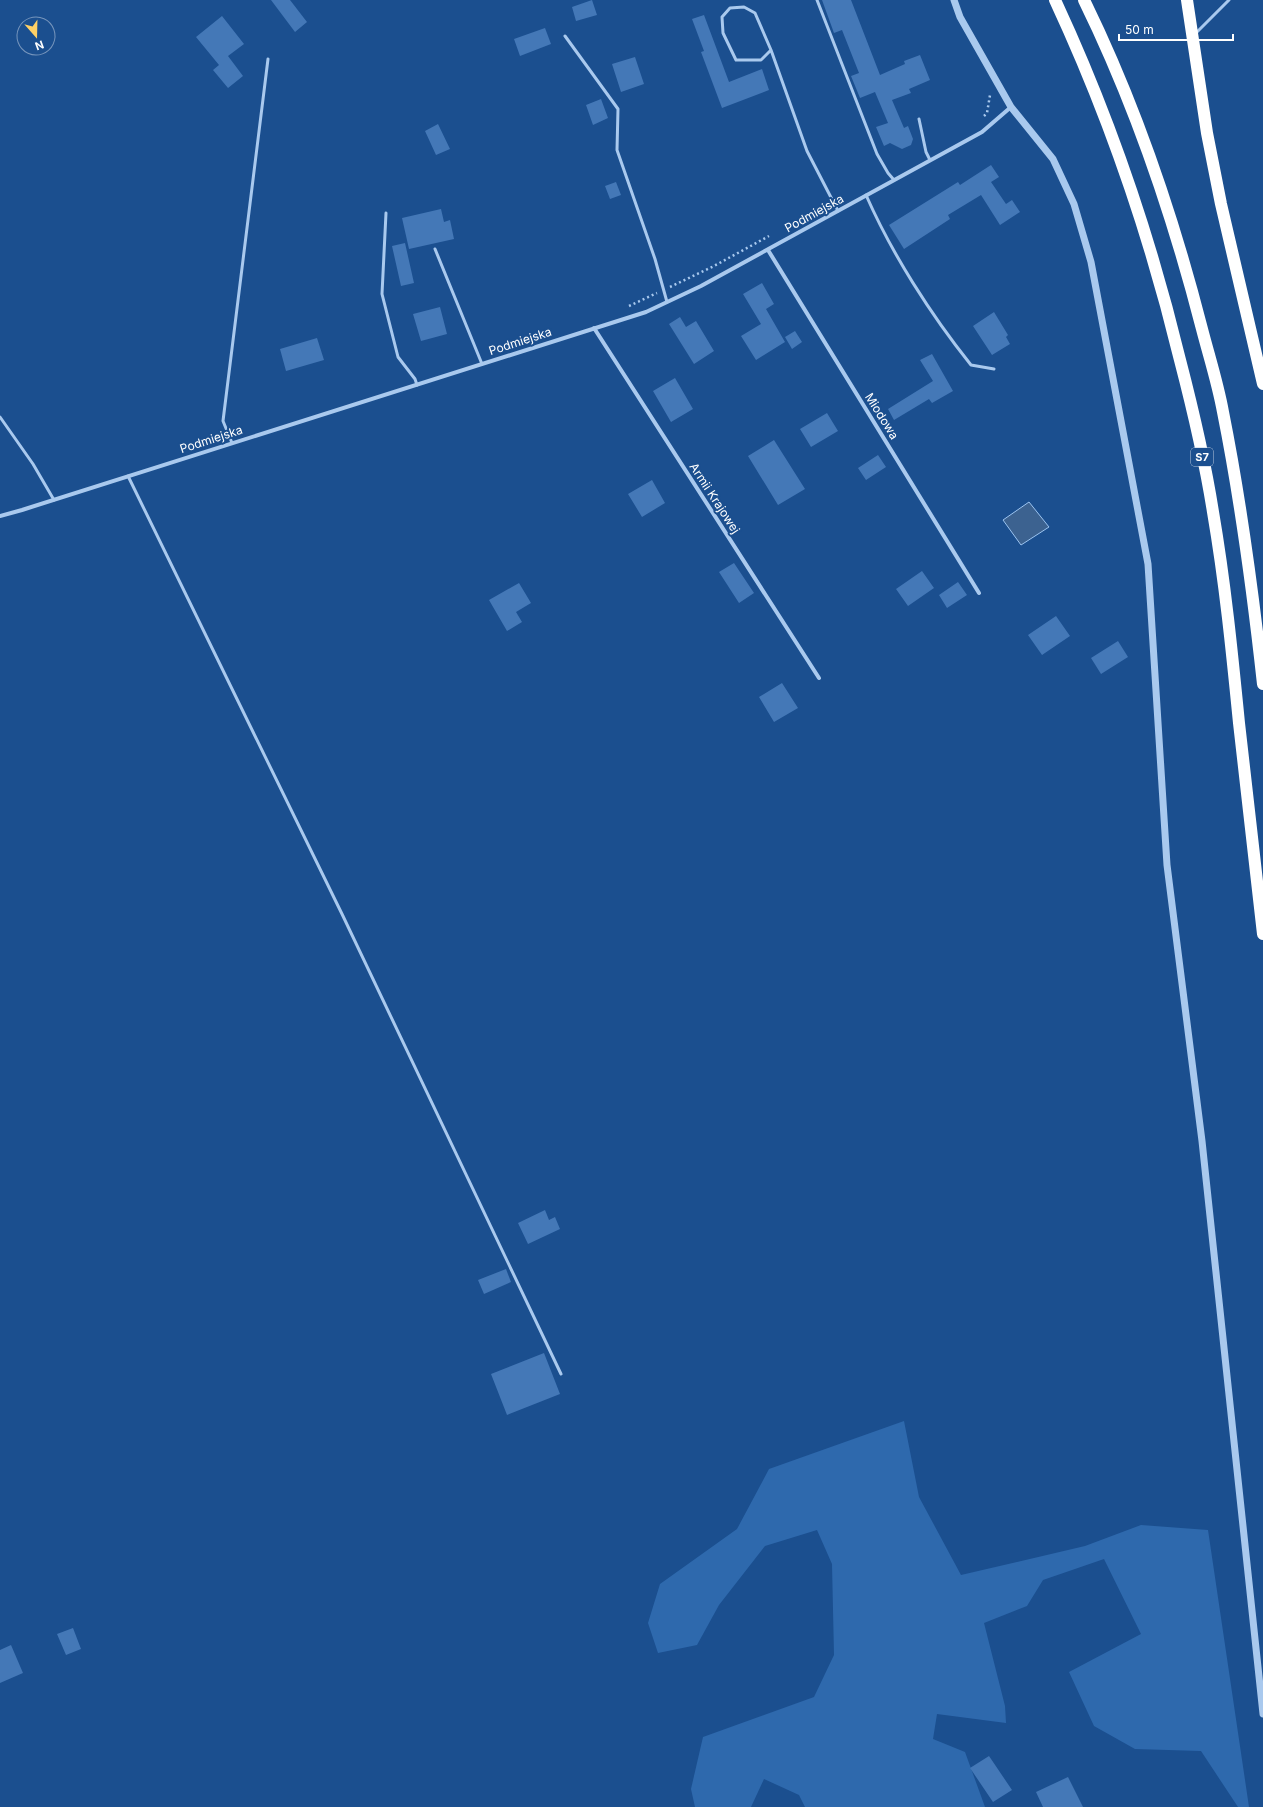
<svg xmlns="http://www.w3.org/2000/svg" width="1263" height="1807" font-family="Inter,sans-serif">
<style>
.green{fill:#2e69ad}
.water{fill:#3c6290;stroke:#9cc4f0}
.building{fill:#4478b7}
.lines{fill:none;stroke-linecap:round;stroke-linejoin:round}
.path{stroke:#a9c9ee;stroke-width:2.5;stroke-dasharray:2 3;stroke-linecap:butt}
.service{stroke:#a9c9ee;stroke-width:3}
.minor{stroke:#a9c9ee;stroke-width:4}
.tertiary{stroke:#a9c9ee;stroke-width:7}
.motorway{stroke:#fff;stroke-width:12}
.labels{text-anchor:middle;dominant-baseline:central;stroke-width:4;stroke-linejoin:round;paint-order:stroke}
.shield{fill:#1b4f8f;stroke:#bbcadd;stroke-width:1}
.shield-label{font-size:11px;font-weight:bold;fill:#fff}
.street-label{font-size:12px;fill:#fff;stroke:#1b4f8f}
</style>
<rect width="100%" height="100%" fill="#1b4f8f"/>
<path class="green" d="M904 1421 919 1497 961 1575 1085 1546 1141 1525 1208 1530 1249 1807H1238L1201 1751 1135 1749 1094 1726 1069 1672 1141 1634 1104 1559 1043 1580 1027 1606 984 1623 1005 1706 1006 1723 937 1714 933 1739 965 1752 985 1807H805L799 1795 764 1779 751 1807H695L691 1789 703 1737 814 1697 834 1655 832 1564 817 1530 765 1546 719 1605 697 1645 658 1653 648 1623 660 1584 737 1529 769 1469Z"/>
<path class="water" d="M1029 502 1049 527 1021 545 1003 520Z"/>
<path class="building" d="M271 0H290L307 22 295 32Z
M592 0 597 15 576 21 572 7Z
M822 0H851L880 75 905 64 904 61 920 55 930 80 909 89 911 93 892 100 904 128 908 126 913 139 911 145 902 149 890 143 884 146 876 127 888 123 875 92 860 98 851 76 859 73 842 30 834 33Z
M704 15 729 82 762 69 769 90 722 108 701 52 704 51 692 19Z
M222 16 244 44 228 56 243 76 228 88 213 70 219 65 196 37Z
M545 28 551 44 520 56 514 39Z
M635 57 644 84 621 92 612 64Z
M601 99 608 118 593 125 586 105Z
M438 124 450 149 436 155 425 131Z
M991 165 999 177 991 182 1006 204 1012 200 1020 212 1000 225 981 195 948 215 950 219 904 249 889 225 958 182 960 185Z
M616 182 621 195 610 199 605 186Z
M441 209 444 222 450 220 454 239 409 249 402 218Z
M405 243 414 283 401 286 392 246Z
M762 283 774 304 766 309 785 342 756 360 741 336 761 324 743 294Z
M440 307 447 334 421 341 413 314Z
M994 312 1008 335 1006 337 1010 344 992 355 973 326Z
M680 317 686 327 696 321 714 351 694 364 669 324Z
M795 331 802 342 792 349 785 337Z
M317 338 324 360 286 371 280 349Z
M932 354 953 391 932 403 929 399 894 420 888 409 933 381 920 360Z
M675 378 693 409 671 422 653 391Z
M827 413 838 431 811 447 800 429Z
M774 440 805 489 778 505 748 456Z
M878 455 886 467 866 480 858 468Z
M652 480 665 503 642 517 628 494Z
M734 563 754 593 739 603 719 572Z
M922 571 934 588 908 606 896 589Z
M958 582 967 595 947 608 939 595Z
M519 583 531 603 516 612 522 622 507 631 489 600Z
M1056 616 1070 636 1042 655 1028 635Z
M1118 641 1128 657 1101 674 1091 658Z
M782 683 798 708 774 722 759 697Z
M545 1210 549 1220 555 1217 560 1229 528 1244 518 1223Z
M506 1269 511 1282 484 1294 478 1280Z
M544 1353 560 1394 507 1415 491 1374Z
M73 1628 81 1649 66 1655 57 1634Z
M11 1645 23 1673 0 1683V1650Z
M989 1756 1012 1790 993 1802 970 1768Z
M1068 1777 1083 1807H1043L1036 1792Z"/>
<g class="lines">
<path class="path" d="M984 116 987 113 990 95
M670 287 714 266 769 236
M629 306 657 293"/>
<path class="service" d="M817 0 877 154 888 173 894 180
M744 7 755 13 771 50 761 60H736L723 33 722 17 730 8Z
M1196 33 1229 0
M565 36 618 109 617 150 655 259 667 302
M771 50 807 151 838 211
M919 119 926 152 930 160
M866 195C892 254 931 315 971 365L994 369
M386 213 382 294 398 357 415 379 417 385
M435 249 482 364
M0 417 33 464 54 500
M232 443 223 421 268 59
M128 476 342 914 561 1374"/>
<path class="minor" d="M768 250 979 593
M594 328 819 678
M0 516 22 510 646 312 701 286 982 132 1011 107"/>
<path class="tertiary" d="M954 0 960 17 1011 107 1053 159 1074 204 1091 262 1148 564 1167 865 1202 1141 1263 1714"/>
<path class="motorway" d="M1055 0C1109 116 1150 236 1180 360 1193 410 1205 461 1213 512 1225 582 1232 652 1239 723 1247 793 1255 864 1263 934
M1084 0C1135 104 1173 216 1202 329 1209 356 1218 384 1223 412 1241 502 1253 593 1263 684
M1187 0 1207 133 1221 204 1263 384"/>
</g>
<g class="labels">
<rect class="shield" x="1191" y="448" width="22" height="18" rx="3"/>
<g class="shield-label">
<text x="1202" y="457">S7</text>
</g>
<g class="street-label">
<text transform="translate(814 213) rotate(-29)">Podmiejska</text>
<text transform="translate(520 341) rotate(-18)">Podmiejska</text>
<text transform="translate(882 416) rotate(58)">Miodowa</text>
<text transform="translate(211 439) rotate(-18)">Podmiejska</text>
<text transform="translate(715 498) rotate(57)">Armii Krajowej</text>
</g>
</g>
<g transform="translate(36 36) rotate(160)"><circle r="19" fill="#1b4f8f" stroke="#7695bc"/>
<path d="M0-3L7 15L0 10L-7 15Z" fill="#ffd166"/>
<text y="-6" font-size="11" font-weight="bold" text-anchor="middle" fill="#ffffff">N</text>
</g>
<path d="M1119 34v6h114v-6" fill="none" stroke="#ffffff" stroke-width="2"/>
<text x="1125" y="34" font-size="12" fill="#ffffff" stroke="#1b4f8f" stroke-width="3" paint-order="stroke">50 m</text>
</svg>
